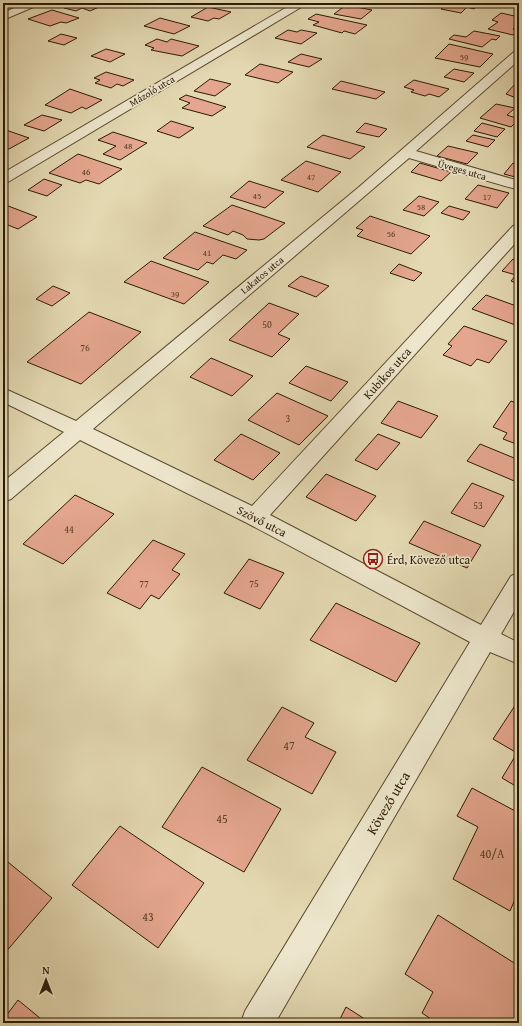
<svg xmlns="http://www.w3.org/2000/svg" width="522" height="1026" font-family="'Gentium Book Plus',serif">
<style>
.building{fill:#e4a68e;stroke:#2c1b04}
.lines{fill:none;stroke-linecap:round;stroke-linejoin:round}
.minor-casing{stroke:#5a4a2f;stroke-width:2}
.minor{fill:#ede6cc;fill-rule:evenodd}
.labels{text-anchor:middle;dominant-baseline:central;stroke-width:3.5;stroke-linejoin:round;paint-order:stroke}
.far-number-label{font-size:9px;fill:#5a3e26}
.far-street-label{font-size:10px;fill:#2c1b04;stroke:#ede6cc}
.number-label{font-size:10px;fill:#5a3e26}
.street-label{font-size:12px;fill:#2c1b04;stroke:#ede6cc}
.poi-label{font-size:12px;fill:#2c1b04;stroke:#ede6cc;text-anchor:start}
.near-number-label{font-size:12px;fill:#5a3e26}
.near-street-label{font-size:14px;fill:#2c1b04;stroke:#ede6cc}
</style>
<rect width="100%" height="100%" fill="#e3d8b1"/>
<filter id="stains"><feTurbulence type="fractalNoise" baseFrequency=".005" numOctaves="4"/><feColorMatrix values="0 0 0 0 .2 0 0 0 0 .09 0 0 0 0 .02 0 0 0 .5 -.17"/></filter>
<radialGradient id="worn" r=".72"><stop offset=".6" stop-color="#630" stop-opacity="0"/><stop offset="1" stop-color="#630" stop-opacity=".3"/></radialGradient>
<path class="building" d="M64 3H90L101 6 90 11 82 8 76 11 64 8 71 5Z
M448 3H480L474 9 467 7 461 13 441 9Z
M503 3H519V8L499 6Z
M346 5 372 10 361 19 334 14Z
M208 7 231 12 219 19 214 18 208 21 191 17Z
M52 10 79 18 66 23 61 22 50 26 28 19Z
M501 13 519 17V27L516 26 513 29 518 30 513 35 488 29 498 22 492 20Z
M316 14 367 25 355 34 344 31 342 33 313 25 319 22 308 19Z
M160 18 190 26 174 34 144 26Z
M288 30 297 32 301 30 317 33 301 44 275 38Z
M474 31 500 36 496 40 492 39 482 47 449 39 454 35 466 37Z
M61 34 77 38 64 45 48 41Z
M157 39 167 42 171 39 199 46 182 56 151 50 154 48 145 45Z
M449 44 493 54 480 67 435 58Z
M106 49 125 54 110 62 91 56Z
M301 54 322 59 309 67 288 62Z
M260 64 293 72 278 83 245 75Z
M454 69 474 73 464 82 444 77Z
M106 72 134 80 123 86 117 84 111 88 95 83 100 80 94 78Z
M210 79 231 84 215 96 194 91Z
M414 80 449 89 439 97 429 94 425 96 411 92 414 90 404 87Z
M341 81 385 92 376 99 332 89Z
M519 82V99L506 94 515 84Z
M70 89 102 100 86 109 82 107 71 113 45 105Z
M186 95 226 107 212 116 182 108 190 103 179 99Z
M496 104 515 108 507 115 519 119 511 127 480 118Z
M42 115 62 120 44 131 24 125Z
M171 121 194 128 179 138 157 131Z
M365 123 387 129 379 137 356 132Z
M482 123 505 129 497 137 474 131Z
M3 129 29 138 9 149 3 147Z
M113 132 147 143 120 160 103 154 116 146 98 140Z
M323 135 365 147 350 159 307 147Z
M473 135 495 140 488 147 466 141Z
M448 146 478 153 467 164 437 156Z
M78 154 122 169 99 184 86 180 80 183 49 173Z
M306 161 341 172 318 192 281 180Z
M420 163 451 172 441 181 411 172Z
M513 163 519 165V178L504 174Z
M44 179 62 185 47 196 28 190Z
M249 181 284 192 265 208 230 197Z
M478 185 509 193 497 208 465 199Z
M419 196 439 202 424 216 403 210Z
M3 204 37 217 18 229 3 223Z
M232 205 285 223 264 239 259 240 247 239 243 235 233 231 228 235 203 226Z
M449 206 470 212 463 220 441 213Z
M370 216 430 236 411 254 357 236 363 230 356 228Z
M195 232 247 250 236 259 223 255 213 264 207 262 198 270 163 258Z
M513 259 519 261V284L511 281 516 275 502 271Z
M151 261 209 282 184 304 124 282Z
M399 264 422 273 414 281 390 273Z
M301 276 329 286 316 297 288 286Z
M53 286 70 293 52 306 36 299Z
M486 295 519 307 518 326 472 309Z
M269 303 299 314 278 334 290 339 272 357 229 340Z
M89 312 141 332 81 384 27 362Z
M464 326 507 341 489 363 477 359 471 366 443 355 452 346 448 344Z
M211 358 253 376 232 396 190 377Z
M306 366 348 382 331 401 289 383Z
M277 393 328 416 299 445 248 420Z
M398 401 438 416 421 438 381 423Z
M511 401 519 404V445L503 439 507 433 493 427Z
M241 434 280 453 253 480 214 460Z
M378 434 400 443 377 470 355 460Z
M480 444 519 460V483L467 461Z
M326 474 376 496 356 521 306 497Z
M472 483 504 496 484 527 451 513Z
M75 495 114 514 63 564 23 544Z
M424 521 481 545 467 568 409 543Z
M153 540 185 554 172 570 180 574 159 599 151 595 140 609 107 593Z
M249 559 284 573 260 609 224 593Z
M336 603 420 643 396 682 310 640Z
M516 704 519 706V788L502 778 517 753 493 739Z
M282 707 314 723 305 737 336 752 312 794 247 760Z
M202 767 281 809 244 872 162 827Z
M472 788 519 813V890L510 911 453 879 478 827 457 816Z
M120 826 204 883 158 948 72 885Z
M3 858 52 898 4 954 3 953Z
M438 915 519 966V1023H437L422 1013 433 992 405 974Z
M18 1000 46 1023H3V1020Z
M346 1007 371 1023H338Z"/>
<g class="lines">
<defs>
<path id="minor" d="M25 3H40L38 5 3 20V13Z
M294 3H308L8 182 3 183V173Z
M519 50V60L416 151 519 181V190L409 158 93 429 252 506 513 226 519 224V239L270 515 481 625 511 576 519 573V603L501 634 519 643V664L490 652 275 1023H241L245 1011 470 642 247 523 80 440 11 499 3 502V482L64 432 3 402V388L76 421 359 187 515 51Z"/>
</defs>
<use href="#minor" class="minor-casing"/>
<use href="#minor" class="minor"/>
</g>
<defs>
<symbol id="bus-ring" viewBox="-11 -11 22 22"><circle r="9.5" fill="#ede6cc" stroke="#8f2418" stroke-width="1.5"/><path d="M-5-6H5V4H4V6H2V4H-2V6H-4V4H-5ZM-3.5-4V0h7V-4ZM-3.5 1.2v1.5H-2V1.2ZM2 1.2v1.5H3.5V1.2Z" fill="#8f2418"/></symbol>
</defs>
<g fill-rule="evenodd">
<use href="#bus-ring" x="362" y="548" width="22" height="22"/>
</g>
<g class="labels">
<g class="far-number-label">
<text x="464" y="56">59</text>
<text x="128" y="145">48</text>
<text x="86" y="171">46</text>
<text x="311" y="176">47</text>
<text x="257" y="195">45</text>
<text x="487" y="196">17</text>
<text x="421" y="206">58</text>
<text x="391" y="233">56</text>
<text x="207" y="252">41</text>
<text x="175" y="293">39</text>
</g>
<g class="far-street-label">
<text transform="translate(152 91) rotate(-31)">Mázoló utca</text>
<text transform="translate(462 170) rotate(16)">Üveges utca</text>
<text transform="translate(262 275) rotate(-40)">Lakatos utca</text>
</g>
<g class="number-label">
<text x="267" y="324">50</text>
<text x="85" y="347">76</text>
<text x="288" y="418">3</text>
<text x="478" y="505">53</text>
<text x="69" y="529">44</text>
<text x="144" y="583">77</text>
<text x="254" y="583">75</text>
</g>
<g class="street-label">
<text transform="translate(387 373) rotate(-48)">Kubikos utca</text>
<text transform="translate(262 521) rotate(27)">Szövő utca</text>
</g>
<g class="poi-label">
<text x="387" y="559">Érd, Kövező utca</text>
</g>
<g class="near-number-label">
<text x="289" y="745">47</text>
<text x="222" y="818">45</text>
<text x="492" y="853">40/A</text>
<text x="148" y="916">43</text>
</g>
<g class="near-street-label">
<text transform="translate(388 803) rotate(-59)">Kövező utca</text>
</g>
</g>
<rect width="522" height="1026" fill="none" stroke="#e3d8b1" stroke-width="16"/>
<rect x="4" y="4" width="514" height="1018" fill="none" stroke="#2c1b04" stroke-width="2"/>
<rect x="8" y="8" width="506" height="1010" fill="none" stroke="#2c1b04"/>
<g transform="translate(46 980)" stroke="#ede6cc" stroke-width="3" paint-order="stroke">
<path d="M0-3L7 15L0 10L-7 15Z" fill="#2c1b04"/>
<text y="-6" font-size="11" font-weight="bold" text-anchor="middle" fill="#2c1b04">N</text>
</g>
<rect width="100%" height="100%" filter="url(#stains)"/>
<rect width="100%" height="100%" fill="url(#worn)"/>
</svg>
